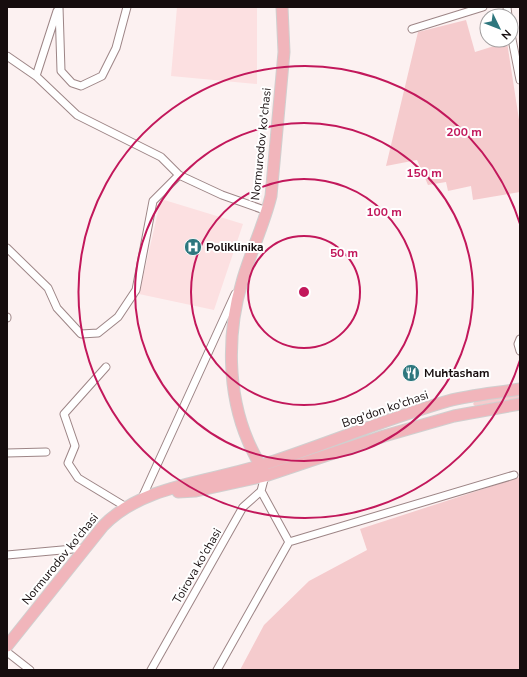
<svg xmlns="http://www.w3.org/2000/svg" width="527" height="677" font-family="'Nunito Sans',sans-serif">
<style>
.built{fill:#fce0e1}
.green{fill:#f5cbcd}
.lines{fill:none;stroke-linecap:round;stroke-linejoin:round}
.minor-casing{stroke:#9d8586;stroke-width:9}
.primary-casing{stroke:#d0cfcf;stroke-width:13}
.minor{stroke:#fff;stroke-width:7}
.primary{stroke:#f1b5bb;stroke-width:11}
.ring{fill:none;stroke:#c2185b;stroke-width:2}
.labels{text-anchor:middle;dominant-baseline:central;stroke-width:4;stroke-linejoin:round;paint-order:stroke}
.street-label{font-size:12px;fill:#160d0e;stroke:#fff}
.poi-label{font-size:12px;font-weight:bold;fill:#160d0e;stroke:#fff;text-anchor:start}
.centre{fill:#c2185b;stroke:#fff;stroke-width:2}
.ring-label{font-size:12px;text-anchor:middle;font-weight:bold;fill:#c2185b;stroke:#fff;stroke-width:4;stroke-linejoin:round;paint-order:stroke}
</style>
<rect width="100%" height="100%" fill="#fcf1f1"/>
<path class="built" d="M177 7H257V84L171 76Z
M161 199 243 224 214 310 139 294Z"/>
<path class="green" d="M466 20 475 52 507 42 520 126V192L473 200 471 186 448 191 446 182 428 185 417 160 386 166 418 32Z
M520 394V398L475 406 473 404 475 401Z
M520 477V670H240L264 625 309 581 367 550 360 529Z"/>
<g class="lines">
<defs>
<path id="minor" d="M59 7 61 71 72 83 81 86 102 76 116 48 127 7
M507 7 508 16
M412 29 483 7
M511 34 520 80
M7 56 36 76 77 115 161 157 179 175 222 195 267 211
M36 76 57 11
M7 248 48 288 57 308 81 334 98 333 118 317 136 290 153 201 179 175
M7 317V318
M520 339 518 344 520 351
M106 367 64 414 75 446 68 463 78 478 126 507
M7 453 46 452
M261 491 289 542 514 475
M141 500 235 294
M7 555 84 548
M7 652 30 670
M151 670 243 507 261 491 265 476
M217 670 289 542"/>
<path id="primary" d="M265 476C260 464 253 453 248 441 227 392 227 332 242 282 250 253 264 225 271 196L284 52 282 7
M178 492 196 491 265 476 384 436 454 416 520 404
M7 646 103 526C142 485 210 482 262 465 324 445 385 419 448 401 471 395 496 393 520 389"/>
</defs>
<use href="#minor" class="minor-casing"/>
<use href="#primary" class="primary-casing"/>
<use href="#minor" class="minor"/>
<use href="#primary" class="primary"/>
</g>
<g class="ring">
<circle cx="304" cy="292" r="56"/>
<circle cx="304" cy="292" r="113"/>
<circle cx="304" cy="292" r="169"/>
<path d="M520 360A226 226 0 1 1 520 224"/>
</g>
<defs>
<symbol id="hospital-disc" viewBox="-11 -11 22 22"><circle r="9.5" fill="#2e777e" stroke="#fff"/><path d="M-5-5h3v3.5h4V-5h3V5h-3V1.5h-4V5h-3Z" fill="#fff"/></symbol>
<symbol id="restaurant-disc" viewBox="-11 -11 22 22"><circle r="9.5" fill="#2e777e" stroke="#fff"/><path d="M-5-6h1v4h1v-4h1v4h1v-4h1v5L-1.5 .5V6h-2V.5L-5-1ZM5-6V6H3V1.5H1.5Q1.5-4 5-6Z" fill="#fff"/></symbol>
</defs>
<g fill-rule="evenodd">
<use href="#hospital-disc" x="183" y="237" width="20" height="20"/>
<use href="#restaurant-disc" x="401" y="363" width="20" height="20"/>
</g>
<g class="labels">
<g class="street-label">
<text transform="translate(261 144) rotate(-84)">Normurodov ko'chasi</text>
<text transform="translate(385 409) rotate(-19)">Bog'don ko'chasi</text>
<text transform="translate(60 559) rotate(-51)">Normurodov ko'chasi</text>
<text transform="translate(197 566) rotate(-60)">Toirova ko'chasi</text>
</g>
<g class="poi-label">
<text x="206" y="247">Poliklinika</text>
<text x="424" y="373">Muhtasham</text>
</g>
</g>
<circle cx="304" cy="292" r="6" class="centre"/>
<g class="ring-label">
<text x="464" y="136">200 m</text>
<text x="424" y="177">150 m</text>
<text x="384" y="216">100 m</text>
<text x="344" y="257">50 m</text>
</g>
<rect width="527" height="677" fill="none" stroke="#160d0e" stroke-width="16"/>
<g transform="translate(499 28) rotate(133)"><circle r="19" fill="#ffffff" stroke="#a29e9f"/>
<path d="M0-3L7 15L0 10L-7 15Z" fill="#2e777e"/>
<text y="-6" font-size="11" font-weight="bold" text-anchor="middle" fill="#160d0e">N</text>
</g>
</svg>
